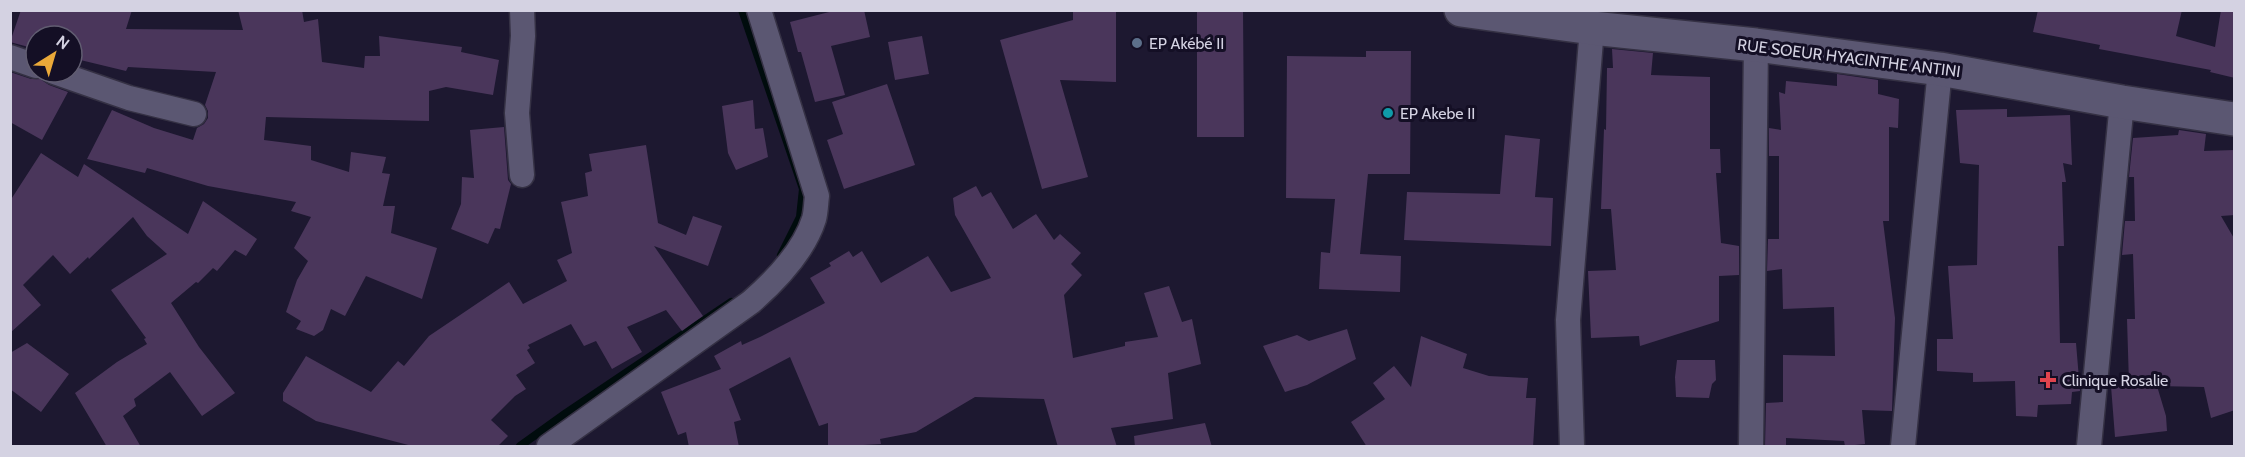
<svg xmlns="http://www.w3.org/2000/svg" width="2245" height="457" font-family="Cabin,sans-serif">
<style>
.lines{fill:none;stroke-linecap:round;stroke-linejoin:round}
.stream{stroke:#000c0d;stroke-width:8}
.building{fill:#4a365b}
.minor-casing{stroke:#353144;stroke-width:27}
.secondary-casing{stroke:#353144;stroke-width:36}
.minor{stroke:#5b5772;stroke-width:24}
.secondary{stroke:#5b5772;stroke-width:33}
.service-dot{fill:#5c6f8a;stroke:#140f25;stroke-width:2}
.culture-dot{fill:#0f9aa8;stroke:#140f25;stroke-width:2}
.health-dot{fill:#e0444e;stroke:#140f25;stroke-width:2}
.labels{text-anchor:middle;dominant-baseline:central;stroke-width:6;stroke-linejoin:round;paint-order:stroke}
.poi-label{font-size:16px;fill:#d4d2e2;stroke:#140f25;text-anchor:start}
.street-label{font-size:16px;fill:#d4d2e2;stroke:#140f25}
</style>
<rect width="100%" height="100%" fill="#1d1830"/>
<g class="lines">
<path class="stream" d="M742 10 803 189 800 217 781 255
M520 446 566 413 731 302"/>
</g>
<path class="building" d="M21 10H132L126 29 243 30 238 10H302L304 22 318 19 322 62 364 68 365 56H380L379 36 462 47 461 52 499 60 493 95 446 87 429 91V121L266 117 264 140 311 146V160L349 172 351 152 386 157 382 173 390 174 383 206H395L391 233 437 248 422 299 366 276 345 316 331 309 323 330 314 336 296 329 301 321 286 312 297 280 308 261 294 248 311 217 291 211 296 202 208 186 147 168 145 173 87 159 112 110 154 128 193 140 197 128 204 124 208 118V111L205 105 216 72 128 67 126 71 72 58V36H36V49L10 42Z
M837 10H864L870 37 831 46 845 95 815 102 801 52H798L790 22Z
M1073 10H1116V82L1060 80 1088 177 1042 189 1000 40 1073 20Z
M1197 10H1243L1244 137H1197Z
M2038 10H2182L2176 36 2215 47 2221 10H2235V78L2210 72 2211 70 2099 49 2100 45 2033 32Z
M922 36 929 74 895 80 888 42Z
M1612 49 1653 53 1651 75 1710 77V149H1720L1721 173H1716L1721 243 1739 246V275L1719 276V321L1640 346 1639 336 1591 338 1588 271 1616 270 1611 209H1601L1604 129 1606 130 1607 68H1613Z
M1366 51H1411L1410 174H1368L1360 254 1401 256 1400 292 1319 289 1321 252 1330 253 1335 199 1286 198 1287 56 1366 57Z
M10 72 31 79H40L49 85 68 92 42 140 10 122Z
M1837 74 1878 80V94L1899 99 1898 128 1889 127V221H1883L1895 318 1892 411 1862 410 1865 444 1845 446 1844 441 1786 438V447H1765L1766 403 1783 402V355L1835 356 1834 307 1783 309 1782 269 1767 271 1768 239H1779V156H1769V128L1781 130 1779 92 1785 94 1786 81 1837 86Z
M887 84 915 165 844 189 827 140 843 134 832 102Z
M753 100 755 129 763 128 768 157 736 170 728 153 722 106Z
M2007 109V117L2070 115 2072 165 2063 163 2066 182H2062L2064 246H2058L2060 343H2076L2080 391 2072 392 2071 404 2038 405 2037 417 2016 416 2015 381 1973 382V373L1937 371V339H1953L1948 266 1977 265 1979 165 1960 163 1956 110Z
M504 127 508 180 511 184 500 229 495 228 488 244 451 229 461 204 462 177 474 178 470 130Z
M2179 130 2206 134 2204 151 2235 150V215L2221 216 2235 240V410L2211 418 2204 387 2157 386 2166 416 2167 431 2115 437 2111 386 2129 384 2127 319H2135L2133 254 2122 255 2125 221H2135L2134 177H2129L2133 138 2178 135Z
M1505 135 1540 139 1535 197 1553 198 1551 246 1404 240 1407 192 1500 194Z
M646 145 658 223 686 235 693 216 722 226 708 266 654 246 703 316 693 323 682 331 666 310 627 327 642 352 612 369 596 341 584 346 571 324 528 345 530 348 527 350 535 363 516 375 526 389 515 396 491 420 508 436 497 447H416L316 421 283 401V393L306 356 371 392 398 361 404 366 429 336 509 282 523 304 567 281 557 260 572 253 561 202 588 196 585 173 592 171 589 154Z
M41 153 78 177 84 164 188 234 203 201 257 239 246 256 235 250 217 271 213 268 198 283 196 282 171 303 199 347 235 393 202 416 170 372 134 399 136 406 123 416 141 447H107L75 393 117 362 147 344 144 339 146 338 111 290 167 254 147 236 133 217 89 259 88 257 70 274 53 255 23 285 41 305 10 333V201Z
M976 186 982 197 991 192 1013 229 1036 214 1054 240 1060 234 1081 253 1071 264 1082 275 1064 295 1073 358 1125 346V342L1158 337 1144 293 1169 286 1182 322 1192 319 1201 364 1168 373 1173 419 1111 428 1117 447H1058L1044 399 975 397 916 432 880 439 881 444 828 447V423L819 426 790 357 729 389 741 420 734 422 739 447H689L686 432 678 435 661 392 721 369 714 356 741 341 742 345 760 337 825 303 810 278 831 266 829 263 849 251 853 257 862 251 881 283 928 256 951 292 991 278 955 215 953 198Z
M1347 329 1356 359 1307 385 1285 392 1263 346 1297 335 1309 341Z
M1421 336 1467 354 1463 368 1489 376 1528 378 1526 398H1536L1533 447H1367L1351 422 1385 399 1373 383 1394 366 1411 387Z
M27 343 69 374 41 412 10 389V353Z
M1677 360H1715L1716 380 1712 384 1709 398 1676 397 1675 377Z
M1205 423 1212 447H1135L1134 436Z"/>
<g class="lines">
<defs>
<path id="minor" d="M10 57 36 66
M54 72 129 98 194 114
M522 175 517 113 523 36 522 10
M549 446 751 302C775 281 804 251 814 219 816 212 816 203 817 196L759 10
M1572 446 1568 320 1592 28
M1751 446 1756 45
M1903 446 1940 69
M2089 446 2122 102"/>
<path id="secondary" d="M1461 10 1592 28 1756 45 1940 69 2122 102 2234 119"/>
</defs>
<use href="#minor" class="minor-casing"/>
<use href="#secondary" class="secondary-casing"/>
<use href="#minor" class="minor"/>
<use href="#secondary" class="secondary"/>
</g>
<circle class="service-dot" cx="1137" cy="43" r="6"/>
<circle class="culture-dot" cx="1388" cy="113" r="6"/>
<path class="health-dot" d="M2045 371h6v6h6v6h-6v6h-6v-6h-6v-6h6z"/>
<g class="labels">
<g class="poi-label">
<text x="1149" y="43">EP Akébé II</text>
<text x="1400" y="113">EP Akebe II</text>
<text x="2062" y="380">Clinique Rosalie</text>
</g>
<g class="street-label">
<text transform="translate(1849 58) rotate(7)">RUE SOEUR HYACINTHE ANTINI</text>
</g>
</g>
<rect width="2245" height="457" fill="none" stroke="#d4d2e2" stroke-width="24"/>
<g transform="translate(54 54) rotate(37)"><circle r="28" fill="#140f25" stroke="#615d71" stroke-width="1.5"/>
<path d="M0-4.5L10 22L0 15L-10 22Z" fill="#eba939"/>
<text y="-9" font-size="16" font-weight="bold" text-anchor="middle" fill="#d4d2e2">N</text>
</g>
</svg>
